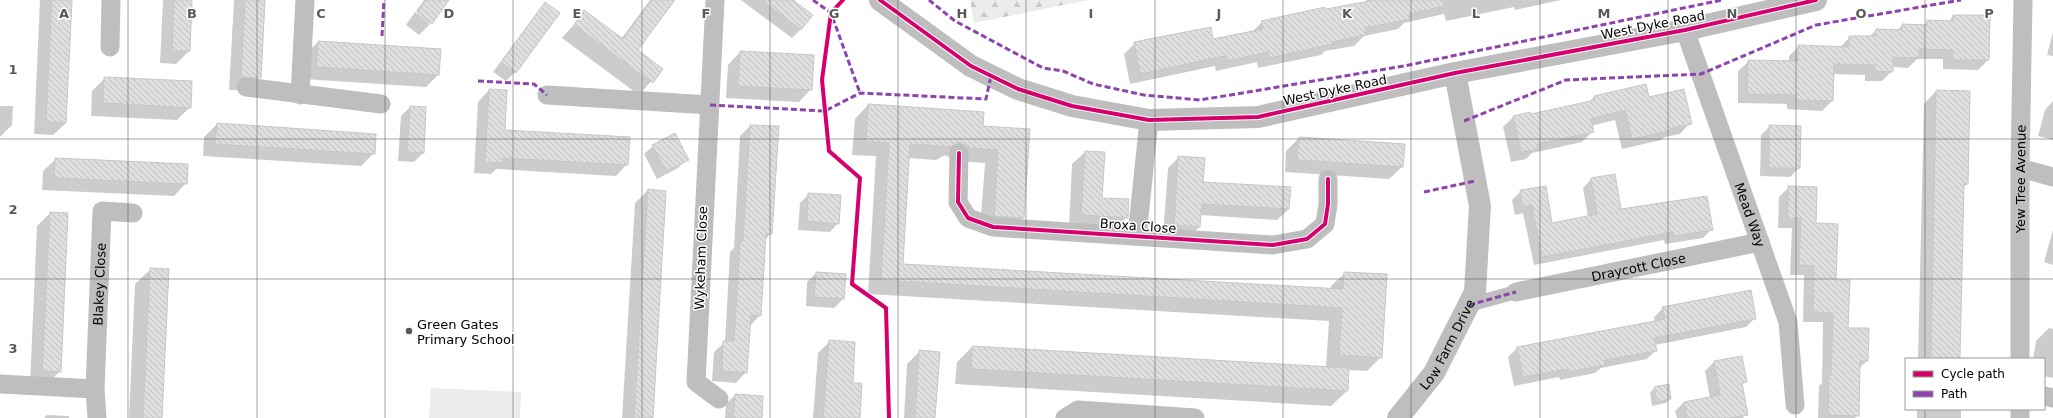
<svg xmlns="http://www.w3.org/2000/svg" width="2053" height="418" font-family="'DejaVu Sans',sans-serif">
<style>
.forest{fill:url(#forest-firs)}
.pitch{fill:#ececec}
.shadow{fill:#0003}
.building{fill:url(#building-back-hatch);stroke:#c7c7c7}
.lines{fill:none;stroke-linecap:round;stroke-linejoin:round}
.pedestrian{stroke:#bebebe;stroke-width:14}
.minor{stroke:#bebebe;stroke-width:19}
.tertiary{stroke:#bebebe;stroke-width:22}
.quiet{stroke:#8e44ad;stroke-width:3;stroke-dasharray:6 3;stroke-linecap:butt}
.cycleway-casing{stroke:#fff;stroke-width:6}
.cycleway{stroke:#d6006c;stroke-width:4}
.grid{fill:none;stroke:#595959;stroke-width:1;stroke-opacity:0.55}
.poi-dot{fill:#595959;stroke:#fff;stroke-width:1.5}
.labels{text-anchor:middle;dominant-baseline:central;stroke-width:3;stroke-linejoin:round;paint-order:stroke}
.street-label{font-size:13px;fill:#000;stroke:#fff}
.poi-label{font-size:13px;fill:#000;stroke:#fff;text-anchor:start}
.grid-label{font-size:13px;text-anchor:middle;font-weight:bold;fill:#595959;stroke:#fff;stroke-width:3;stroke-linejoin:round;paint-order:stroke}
</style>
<defs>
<pattern id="forest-firs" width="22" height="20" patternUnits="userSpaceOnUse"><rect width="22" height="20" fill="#ececec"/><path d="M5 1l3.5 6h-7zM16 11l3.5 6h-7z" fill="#c9c9c9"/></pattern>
<pattern id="building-back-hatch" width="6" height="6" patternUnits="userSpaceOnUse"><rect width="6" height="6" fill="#dfdfdf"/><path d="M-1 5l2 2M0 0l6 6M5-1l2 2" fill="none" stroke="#bebebe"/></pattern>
</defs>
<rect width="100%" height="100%" fill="#fff"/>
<path class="forest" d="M970 0H1089L974 23Z"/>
<path class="pitch" d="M431 388 521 392 520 418H429Z"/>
<path class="shadow" d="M40 0H71L66 123 53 135 34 134Z
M163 0H191L189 51 176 64 160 63Z
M234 0H264L260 77 247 90H229Z
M424 0H448L430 23 416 11Z
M650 0H673L636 50 662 69 639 95 562 38 585 12 621 39Z
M741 0H792L801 29 792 38Z
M1367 0H1561L1515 10 1514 7 1446 21 1444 14 1404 23 1398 29 1364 36 1354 46 1325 51 1321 55 1258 68 1257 62 1216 71 1215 66 1130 84 1124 54 1135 43 1212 40 1252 32 1262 22 1364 3Z
M546 4 515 72 506 81 493 72 537 13Z
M415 12 430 24 419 35 406 25Z
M1953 16 1988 60 1978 70 1943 69V59H1917L1908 68 1892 67V71L1882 81H1865V75L1833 74 1832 101 1822 111 1787 109V104L1738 103V71L1748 62H1789V56L1799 46 1840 47 1850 37H1869L1876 30 1897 31 1902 25 1923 26 1928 21 1948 22Z
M2053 32V56L2047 55Z
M318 42 438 75 426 87 304 79 305 54Z
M740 52 811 89 799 102 726 98 728 65Z
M105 78 190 107 177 120 91 116 92 91Z
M489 90 504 131 627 164 616 176 496 169 491 174 474 173 478 102Z
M1936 91 1969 92 1967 184 1962 188 1959 359H1918L1924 104Z
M1594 97 1648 98 1690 123 1680 134 1665 137 1661 140 1622 149 1615 120 1591 126 1592 132 1582 142 1532 153 1526 159 1511 162 1503 127 1514 116 1530 115 1589 102Z
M2053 101V140L2038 136 2045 110Z
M868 105 982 126 1029 130 1023 218 1009 231 980 229 985 163 955 161 945 155 936 160 908 158 902 265 1331 289V286L1345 273 1381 357 1367 371 1348 370 1347 391 1331 406 955 384 957 362 972 347 1326 367 1329 321 868 294 876 156 852 155 855 119Z
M0 106H13L12 125 0 137Z
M410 107 423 153 414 162 398 161 401 116Z
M217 124 374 153 361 166 203 156 204 137Z
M750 126 771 233 764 241 760 315 750 326 746 372 736 383 712 381 714 352 725 342 730 252 734 248 740 136Z
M1770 126 1799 168 1790 177 1760 176 1761 135Z
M1299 138 1402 167 1389 179 1285 172 1286 151Z
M653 146 687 159 678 168 657 179 644 154Z
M1085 152 1101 199 1127 217 1114 230 1069 227 1072 164Z
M1179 157 1202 183 1289 209 1277 220 1200 215 1199 227 1188 238 1163 236 1168 168Z
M56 159 186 183 174 196 42 190 43 171Z
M1591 179 1620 210 1712 229 1703 238 1665 244 1664 240 1534 265 1523 213 1515 215 1512 200 1521 191 1551 224 1588 217 1583 188Z
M1789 187 1815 224 1847 328 1867 361 1859 368 1858 415 1855 418H1818L1819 386 1822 383 1823 322H1803L1804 275H1790L1792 228H1778L1779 197Z
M648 190 652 418H622L635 203Z
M809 194 838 223 830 232 798 230 800 203Z
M50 213 60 371 47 384 30 383 37 226Z
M2053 230V265L2044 262Z
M151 269 161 418H129L135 284Z
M816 273 843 299 834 308 806 306 807 282Z
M1663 308 1755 318 1746 327 1655 345 1656 350 1647 359 1601 368 1595 373 1560 380 1559 377 1514 386 1508 357 1517 348 1655 322 1654 317Z
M2049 328 2053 329V378L2044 376V359H2033L2036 341Z
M830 341 852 384 859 418H813L818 353Z
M920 351 934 418H904L907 364Z
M1741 357 1746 381 1741 386 1746 414 1743 418H1677L1675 411 1684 402 1710 398 1705 371 1714 362Z
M1655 388 1670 399 1666 403 1652 406 1650 392Z
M735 395 761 418H725L726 404Z
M1917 409H1961V418H1917Z
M47 415 69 416V418H44Z"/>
<path class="building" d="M52 0H72L66 123 46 122Z
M174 0H192L190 51H172Z
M245 0H265L261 78 241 77Z
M426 0H449L432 24 417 13Z
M652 0H675L638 50 663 69 653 83 574 25 584 10 623 39Z
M762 0H793L813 15 801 30Z
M1375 0H1443L1444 6 1409 14 1410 19 1365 28 1366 35 1332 42 1333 44 1269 58 1268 52 1226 61 1225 56 1140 74 1134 42 1211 27 1213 39 1263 29 1261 21 1325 7 1326 9Z
M545 2 560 13 516 73 501 62Z
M1953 15H1990L1989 60H1952L1953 50 1919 49V58L1893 57V72L1874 71 1875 65 1834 64 1833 101 1796 100V95L1747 94 1748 60 1798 61V45L1849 47V36H1876V29L1902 30V24L1927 25V20L1953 21Z
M318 41 441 49 439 75 316 67Z
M740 51 814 55 812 90 738 86Z
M104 77 192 81 191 108 103 103Z
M1646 84 1649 97 1684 89 1692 124 1672 128 1673 130 1632 139 1625 110 1591 119 1594 132 1537 144 1538 149 1521 152 1513 116 1530 112 1531 114 1595 100 1594 96Z
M489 89 507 90 505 130 630 137 628 165 503 158V163L485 162Z
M1936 90 1970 91 1968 184H1964L1960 359H1931Z
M868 104 984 112 983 126 1030 129 1024 218 994 216 998 150 969 148 960 142 950 147 910 144 903 264 1343 289 1344 272 1387 274 1382 358 1339 355 1342 308 881 280 889 143 866 141Z
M410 106 426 107 424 153 407 152Z
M217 123 376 134 375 154 215 144Z
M750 125 779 126 772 234H766L761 316 751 315 747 373 722 371 723 341H734L740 240 743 241Z
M1769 125 1801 126 1800 168H1769Z
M675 133 689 160 666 171 652 145Z
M1299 137 1405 144 1403 167 1297 160Z
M1085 151 1105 152 1102 198 1129 199 1128 218 1081 215Z
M1178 156 1205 158 1203 182 1291 187 1289 209 1202 204 1200 227 1174 225Z
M55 158 188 164 187 184 54 178Z
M1615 174 1621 209 1707 196 1713 230 1674 236 1673 232 1542 257 1532 205 1523 207 1520 190 1546 186 1552 223 1597 214 1591 178Z
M1788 186 1817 187 1816 223 1838 224 1836 280H1850L1848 328H1869L1868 361H1860L1859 416 1828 415 1829 375H1831L1833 313 1813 312 1814 266 1799 265 1801 218H1788Z
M648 189 666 191 660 295 653 418H634Z
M808 193 841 195 839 224 807 221Z
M50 212 68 213 61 372 42 371Z
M150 268 169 269 162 418H143Z
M816 272 846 274 844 299 814 297Z
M1751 290 1756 319 1654 338 1657 351 1605 360V365L1568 372V369L1523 377 1517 347 1665 319 1662 307Z
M829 340 855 342 853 383H862L860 418H823Z
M972 346 1349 368 1348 391 971 369Z
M919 350 940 352 935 418H915Z
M1742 356 1747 382 1742 383 1748 415 1730 418H1687L1684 402 1720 395 1714 361Z
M1669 384 1671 399 1657 402 1654 387Z
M735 394 763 396 762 418H733Z"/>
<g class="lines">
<path class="pedestrian" d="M1469 305 1516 292"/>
<g class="minor">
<path d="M715 0 696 382 719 399"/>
<path id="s1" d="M1685 30 1788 322 1795 405"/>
<path d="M110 47 111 0"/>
<path d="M246 87 381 104"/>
<path d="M300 95 305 0"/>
<path d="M547 95 710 105"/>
<path d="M959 153 958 202 968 218 993 227 1273 245 1307 239 1325 224 1328 204V179"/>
<path d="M2020 168 2053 177"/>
<path d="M1137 236 1149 120"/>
<path id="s2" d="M1516 292 1760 242"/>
<path id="s3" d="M2020 359V168L2023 0"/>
<path d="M0 384 95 389"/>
<path d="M2044 396 2053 398"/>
<path id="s4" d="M97 418 95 389 102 211 133 213"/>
<path d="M1065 418 1078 410 1195 418"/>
<path d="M2020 418V409"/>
</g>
<g class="tertiary">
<path d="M880 0 971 66 1018 89 1072 106 1149 120 1258 117 1455 73 1685 30 1816 0"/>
<path id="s5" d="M1398 418 1434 373 1475 292 1480 206 1455 73"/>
</g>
<path class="quiet" d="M813 0 831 13 860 93
M929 0 955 21 1043 68 1063 71 1093 84 1144 95 1200 100 1404 66 1722 0
M382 36 384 0
M478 81 534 84 547 95
M710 105 825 111 860 93 986 99 991 76
M1464 121 1566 80 1701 74 1816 25 1961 0
M1424 192 1475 181
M1469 305 1516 292"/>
<defs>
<path id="cycleway" d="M843 0 831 13 822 80 829 151 860 178 852 284 886 308 889 418
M880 0 971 66 1018 89 1072 106 1149 120 1258 117 1455 73 1685 30 1816 0
M959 153 958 202 968 218 993 227 1273 245 1307 239 1325 224 1328 204V179"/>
</defs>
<use href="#cycleway" class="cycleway-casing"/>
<use href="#cycleway" class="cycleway"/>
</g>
<path class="grid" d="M128 0V418M257 0V418M385 0V418M513 0V418M642 0V418M770 0V418M898 0V418M1026 0V418M1155 0V418M1283 0V418M1411 0V418M1540 0V418M1668 0V418M1796 0V418M1925 0V359M0 139H2053M0 279H2053M1925 409V418"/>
<circle class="poi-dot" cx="409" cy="331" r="4"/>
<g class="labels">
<g class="street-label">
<text transform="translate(1653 25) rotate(-11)">West Dyke Road</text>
<text transform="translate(1335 90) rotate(-12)">West Dyke Road</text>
<text stroke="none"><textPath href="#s3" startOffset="180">Yew Tree Avenue</textPath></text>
<text stroke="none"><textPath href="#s1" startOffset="196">Mead Way</textPath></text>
<text transform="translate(1138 226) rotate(4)">Broxa Close</text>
<text transform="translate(701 258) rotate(-88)">Wykeham Close</text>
<text stroke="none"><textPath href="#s2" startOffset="125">Draycott Close</textPath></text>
<text stroke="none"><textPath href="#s4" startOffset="134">Blakey Close</textPath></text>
<text stroke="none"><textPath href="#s5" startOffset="89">Low Farm Drive</textPath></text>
</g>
<g class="poi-label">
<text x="417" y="324">Green Gates<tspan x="417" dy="15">Primary School</tspan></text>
</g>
</g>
<g class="grid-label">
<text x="64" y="18">A</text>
<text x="192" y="18">B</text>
<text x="321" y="18">C</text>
<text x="449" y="18">D</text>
<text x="577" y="18">E</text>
<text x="706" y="18">F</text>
<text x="834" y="18">G</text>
<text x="962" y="18">H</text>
<text x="1091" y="18">I</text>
<text x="1219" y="18">J</text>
<text x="1347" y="18">K</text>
<text x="1476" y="18">L</text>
<text x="1604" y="18">M</text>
<text x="1732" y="18">N</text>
<text x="1861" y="18">O</text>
<text x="1989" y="18">P</text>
<text x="13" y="74">1</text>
<text x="13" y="214">2</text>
<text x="13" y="353">3</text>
</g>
<rect x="1905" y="358" width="140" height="52" fill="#ffffff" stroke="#999999"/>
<rect x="1913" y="371" width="20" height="6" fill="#d6006c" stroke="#999999"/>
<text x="1941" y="378" font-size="12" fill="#000000">Cycle path</text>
<rect x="1913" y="391" width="20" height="6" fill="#8e44ad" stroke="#999999"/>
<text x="1941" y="398" font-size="12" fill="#000000">Path</text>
</svg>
